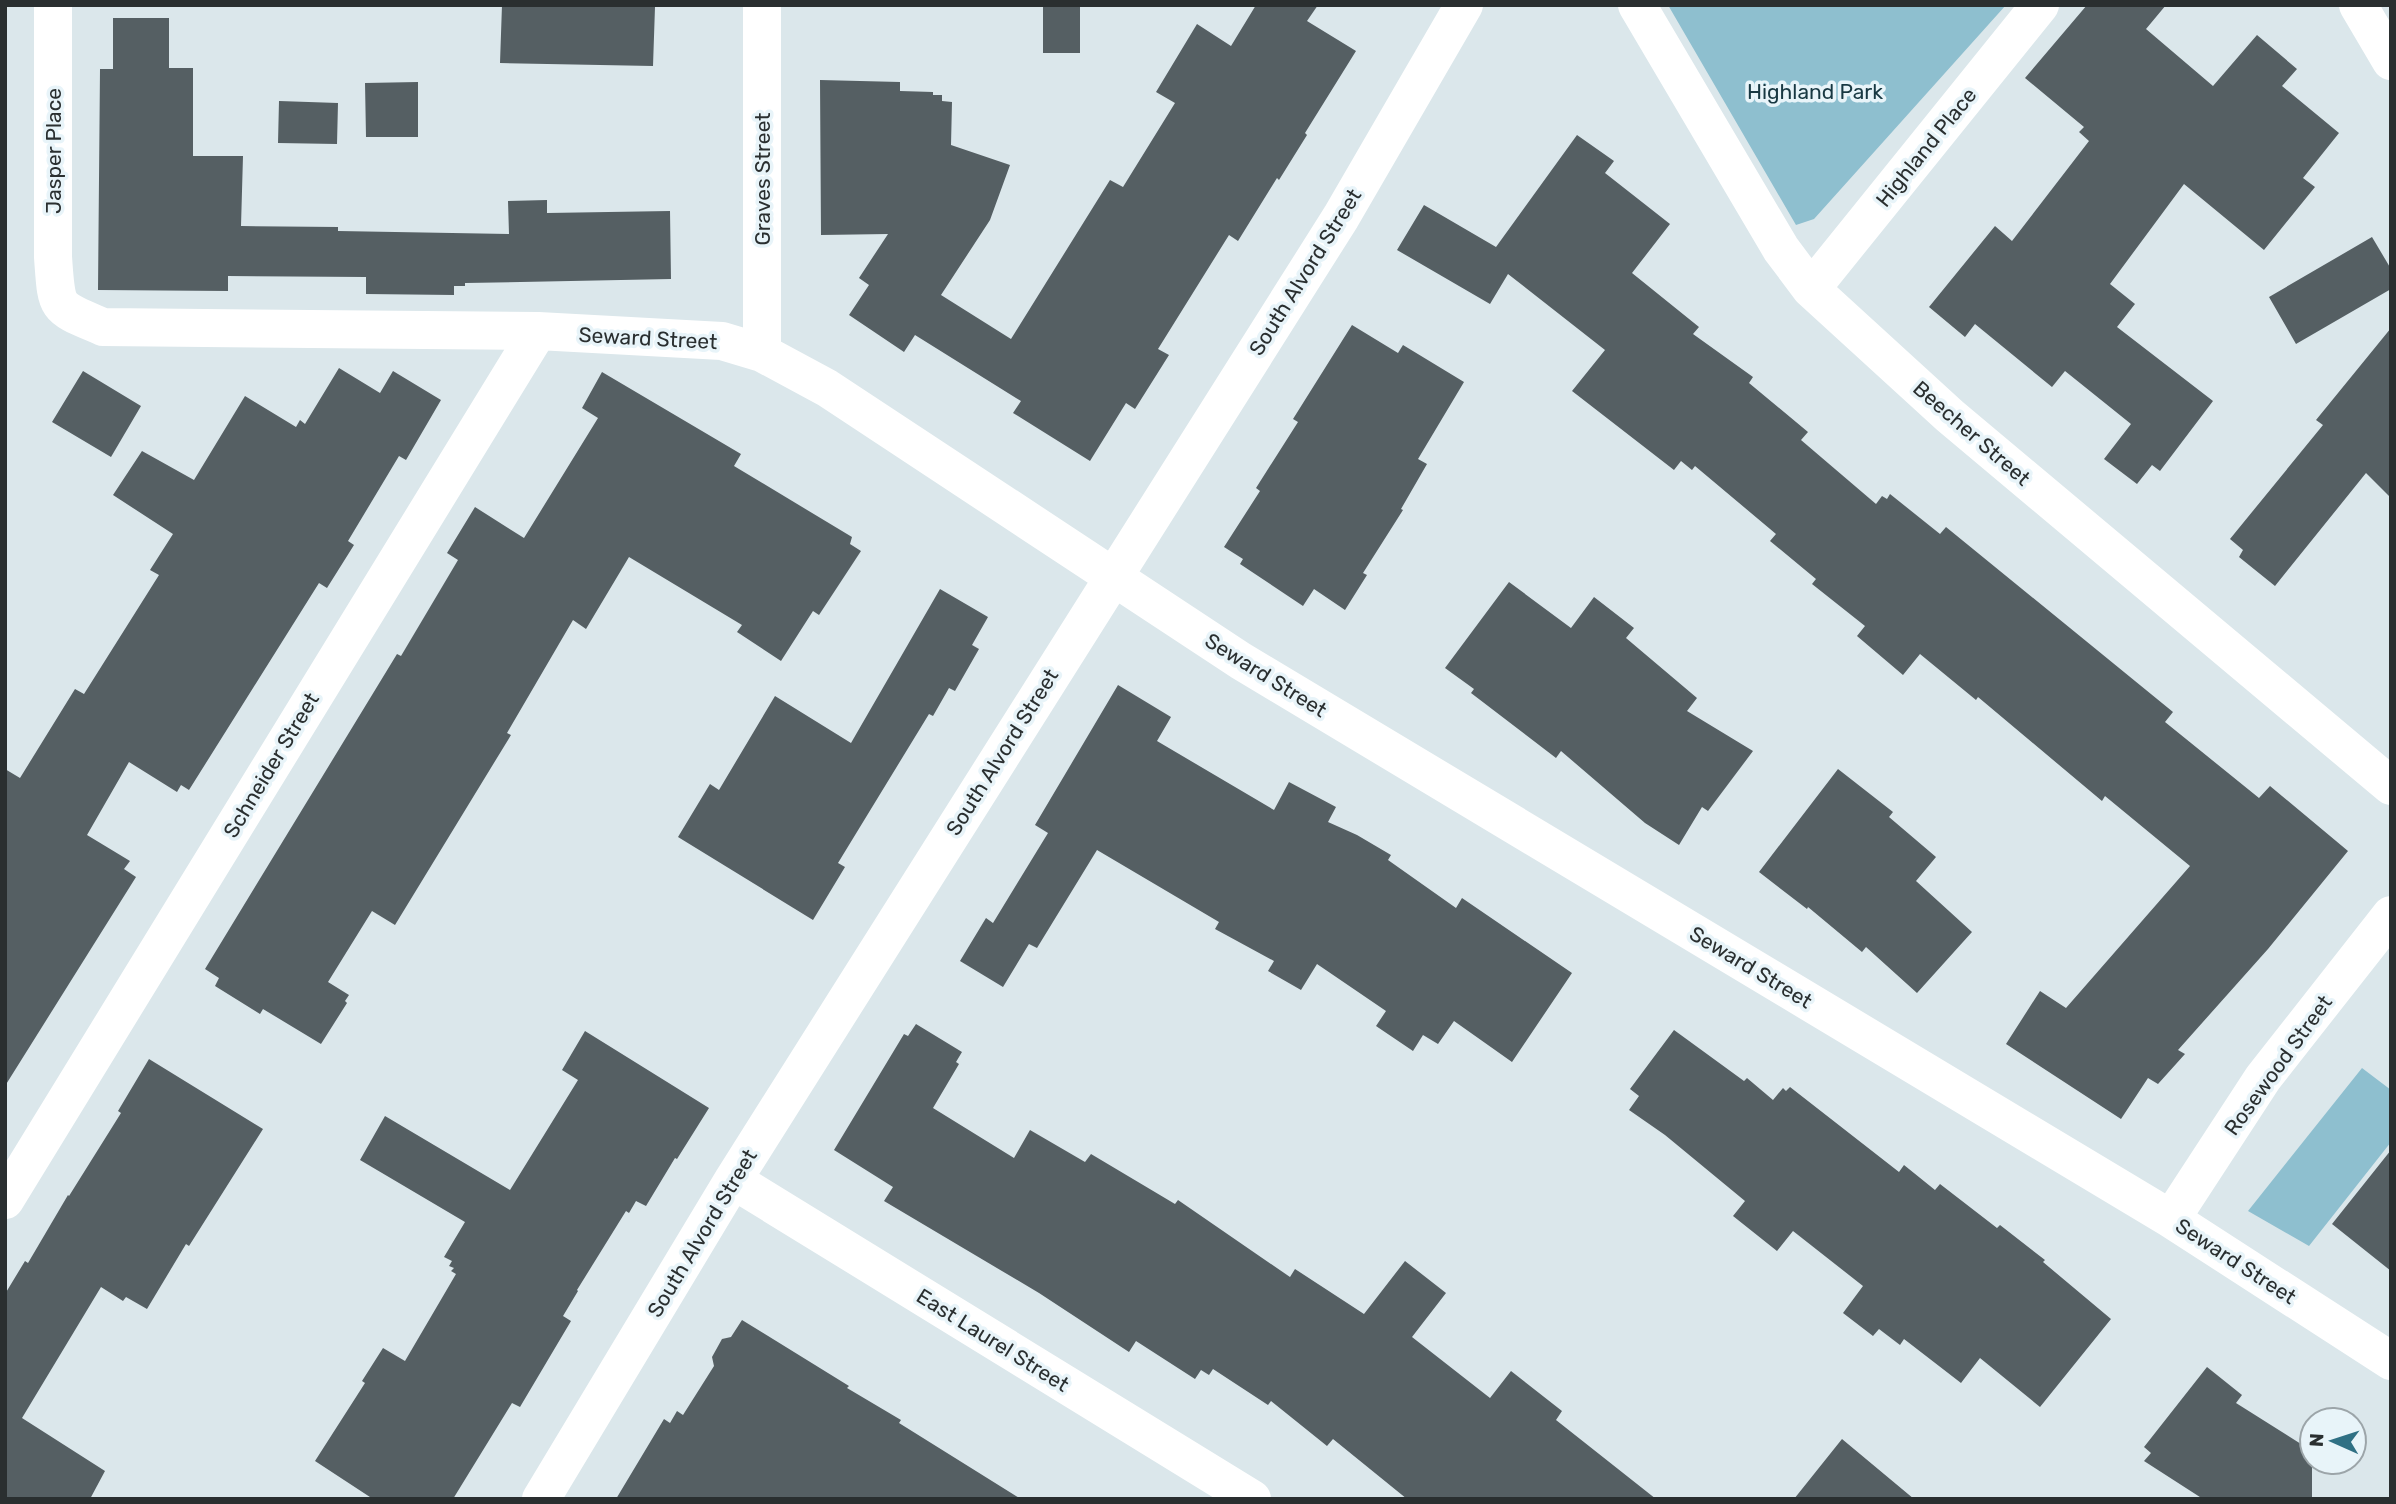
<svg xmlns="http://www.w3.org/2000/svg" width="2396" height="1504" font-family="Rubik,sans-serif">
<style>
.green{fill:#8ebfcf}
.building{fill:#555f63}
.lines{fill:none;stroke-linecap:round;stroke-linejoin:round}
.minor{stroke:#fff;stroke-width:38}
.labels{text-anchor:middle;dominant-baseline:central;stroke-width:7;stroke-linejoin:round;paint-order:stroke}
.park-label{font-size:21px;fill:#183842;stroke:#e8f4f9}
.street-label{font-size:21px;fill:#2a2f30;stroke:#e8f4f9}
</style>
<rect width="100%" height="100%" fill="#dbe7eb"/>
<path class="green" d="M1668 5H2006L1814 219 1796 225Z
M2362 1068 2391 1090V1142L2309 1246 2248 1211Z"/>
<path class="building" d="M502 5 655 7 653 66 500 63Z
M1043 5H1080V53H1043Z
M1256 5H1318L1307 21 1356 51 1305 133 1307 135 1279 180 1277 178 1238 241 1229 235 1158 349 1169 355 1135 409 1126 403 1090 461 1013 413 1021 401 915 335 904 352 849 315 869 285 859 278 888 234 821 235 820 80 900 82V91L933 92V95H942V101L952 102 951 145 1010 165 990 220 941 295 1011 339 1110 180 1123 187 1175 103 1156 92 1197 24 1231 46Z
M2087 5H2166L2146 29 2213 86 2257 35 2297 69 2282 86 2339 133 2303 178 2315 187 2264 250 2184 184 2110 284 2135 304 2117 327 2213 401 2160 471 2152 465 2137 484 2104 459 2131 424 2065 371 2052 387 1975 324 1965 337 1929 307 1995 226 2012 241 2089 141 2079 132 2084 127 2025 78Z
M113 18H169V68H193V156H243L241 226 338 227V231L509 234 508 201 547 200V213L670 211 671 279 465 283V286H454V295L366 294V277L228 276V291L98 290 100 69H113Z
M418 82V137H366L365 83Z
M279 101 338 103 337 144 278 143Z
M1577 135 1614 161 1605 173 1670 224 1632 273 1699 327 1693 334 1753 377 1749 383 1808 432 1801 440 1876 504 1882 496 1887 499 1890 494 1940 534 1946 527 2173 712 2165 722 2259 798 2270 786 2348 851 2268 949 2178 1050 2185 1054 2158 1084 2148 1078 2121 1119 2006 1044 2040 991 2066 1008 2190 866 2105 796 2102 801 1978 697 1976 700 1920 654 1903 675 1857 636 1865 626 1812 584 1816 579 1770 541 1776 534 1695 466 1692 470 1681 461 1674 470 1572 391 1605 350 1508 274 1490 304 1397 250 1424 205 1496 247Z
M2372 237 2391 269V289L2296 344 2269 297Z
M1352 325 1398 353 1403 345 1464 382 1418 459 1427 464 1401 509 1403 510 1363 573 1367 575 1345 610 1314 589 1303 606 1240 564 1243 559 1224 547 1260 491 1256 488 1298 422 1293 419Z
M2391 328V498L2366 473 2275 586 2239 557 2243 550 2230 539 2323 425 2316 420Z
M339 368 380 393 393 371 441 400 406 460 399 456 348 541 354 545 327 588 319 583 189 790 181 785 177 792 129 762 87 835 130 861 124 869 136 877 5 1086V769L20 778 75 689 84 694 159 575 150 570 173 534 113 495 142 451 194 480 245 396 296 427 300 420 305 424Z
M83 371 141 406 111 457 52 422Z
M602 372 741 454 734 466 852 537 850 544 861 551 819 615 813 611 781 661 737 632 742 625 629 557 586 629 573 620 507 733 511 735 395 925 372 911 328 982 349 995 345 1001 347 1003 321 1044 263 1009 260 1014 215 986 219 978 205 969 397 654 401 656 458 560 447 553 475 507 524 538 598 418 582 408Z
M1509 582 1571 628 1594 597 1634 628 1626 638 1697 698 1687 711 1753 751 1708 811 1702 807 1679 845 1645 823 1561 751 1556 758 1471 693 1474 689 1445 668Z
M940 589 988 617 972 645 979 649 955 691 949 688 933 716 929 714 838 863 845 867 813 920 678 837 710 784 719 790 775 696 851 743Z
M1118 685 1171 717 1157 741 1274 810 1289 782 1336 807 1328 822 1357 835 1391 855 1388 860 1456 908 1462 898 1572 973 1512 1062 1454 1021 1438 1044 1423 1035 1413 1051 1376 1026 1386 1011 1317 964 1301 990 1268 971 1274 961 1215 929 1219 922 1097 850 1037 948 1029 944 1003 987 960 961 986 918 993 923 1048 833 1035 825Z
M1838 769 1893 812 1889 817 1936 857 1916 881 1972 932 1917 993 1866 947 1862 952 1808 907 1807 909 1759 872Z
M916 1024 962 1052 956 1062 959 1064 933 1108 1014 1158 1030 1130 1085 1162 1091 1154 1175 1204 1178 1200 1290 1277 1295 1269 1364 1314 1405 1261 1446 1293 1412 1337 1490 1398 1511 1371 1562 1411 1556 1420 1656 1499H1407L1333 1439 1327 1446 1271 1401 1268 1405 1213 1369 1209 1375 1201 1370 1195 1379 1136 1341 1129 1352 1039 1293 884 1201 893 1187 834 1150 904 1034 908 1036Z
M1674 1030 1744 1081 1747 1078 1773 1100 1783 1088 1786 1091 1790 1087 1899 1172 1904 1165 1935 1190 1940 1184 1997 1228 2000 1225 2045 1260 2043 1262 2111 1319 2040 1407 1980 1358 1961 1383 1904 1339 1900 1345 1879 1329 1873 1336 1843 1313 1863 1286 1793 1231 1777 1251 1733 1216 1745 1201 1665 1135 1629 1110 1639 1096 1630 1089Z
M585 1031 709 1108 677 1159 675 1158 646 1206 636 1201 629 1213 626 1211 577 1290 578 1291 563 1316 571 1321 520 1407 512 1403 453 1499H373L315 1461 365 1383 362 1381 383 1348 405 1361 456 1274 451 1271 454 1268 449 1266 452 1261 444 1257 465 1222 360 1160 385 1116 510 1190 578 1080 562 1070Z
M149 1059 263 1129 189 1246 186 1244 147 1309 126 1297 123 1301 101 1287 22 1418 105 1471 90 1499H5V1294L25 1261 28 1263 68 1195 69 1196 121 1113 118 1111Z
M2391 1150V1271L2332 1224Z
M742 1320 849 1386 847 1388 901 1420 899 1423 1021 1499H616L664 1419 670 1423 677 1411 683 1415 714 1366 712 1357 722 1339 731 1337Z
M2207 1367 2242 1395 2236 1403 2312 1451V1499H2203L2144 1461 2151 1453 2144 1447Z
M1842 1439 1914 1499H1794Z"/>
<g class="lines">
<path class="minor" d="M53 5V257C57 311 54 306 103 327L538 331 722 341 762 353 827 388 1241 661 2171 1219 2391 1361
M762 5V353
M1637 5 1781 249 1811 289 1950 416 2391 786
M2358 5 2391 61
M1811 289 2040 5
M733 1180 1252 1499
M5 1200 538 331
M2171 1219 2263 1078 2391 915
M541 1499 733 1180 1341 217 1464 5"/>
</g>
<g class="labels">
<g class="park-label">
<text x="1815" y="91">Highland Park</text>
</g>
<g class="street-label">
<text transform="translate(1926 147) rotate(-51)">Highland Place</text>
<text transform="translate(53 151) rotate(-90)">Jasper Place</text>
<text transform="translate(762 179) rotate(-90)">Graves Street</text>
<text transform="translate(1305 272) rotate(-58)">South Alvord Street</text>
<text transform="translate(648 338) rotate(3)">Seward Street</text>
<text transform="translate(1972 433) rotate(41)">Beecher Street</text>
<text transform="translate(1266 675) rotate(32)">Seward Street</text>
<text transform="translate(1002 752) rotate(-58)">South Alvord Street</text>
<text transform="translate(271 765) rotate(-59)">Schneider Street</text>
<text transform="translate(1751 967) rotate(31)">Seward Street</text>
<text transform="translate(2278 1065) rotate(-54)">Rosewood Street</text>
<text transform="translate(702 1233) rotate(-59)">South Alvord Street</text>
<text transform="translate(2236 1261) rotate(33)">Seward Street</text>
<text transform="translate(993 1340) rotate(32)">East Laurel Street</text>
</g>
</g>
<rect width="2396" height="1504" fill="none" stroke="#2a2f30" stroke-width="14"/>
<g transform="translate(2333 1441) rotate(273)"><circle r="33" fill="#e8f4f9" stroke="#9ca5a9" stroke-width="2"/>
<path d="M0-5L12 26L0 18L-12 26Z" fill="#2f7084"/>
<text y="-10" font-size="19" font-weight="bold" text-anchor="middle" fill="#2a2f30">N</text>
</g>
</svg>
